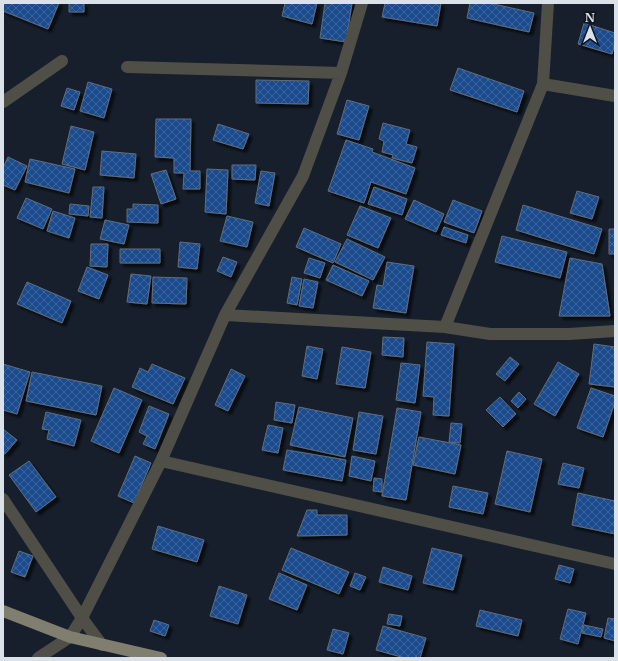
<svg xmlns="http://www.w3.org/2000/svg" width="618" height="661" font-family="'Libre Baskerville',serif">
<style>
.building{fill:url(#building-cross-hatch);stroke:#626d7c;filter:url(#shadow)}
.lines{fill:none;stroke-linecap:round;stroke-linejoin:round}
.minor{stroke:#4f4f47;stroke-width:12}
.major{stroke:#807f6f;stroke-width:12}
</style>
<defs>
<pattern id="building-cross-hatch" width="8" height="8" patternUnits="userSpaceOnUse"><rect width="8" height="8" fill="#1a4c8d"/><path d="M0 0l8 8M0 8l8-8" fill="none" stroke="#3b669d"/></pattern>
<filter id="shadow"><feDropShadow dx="3.5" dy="3.5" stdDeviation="1" flood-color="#0009"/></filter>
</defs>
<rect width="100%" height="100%" fill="#161f2b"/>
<path class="building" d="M3 3H59L48 29 3 11Z
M69 3H84V12H69Z
M285 3H317L312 24 282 16Z
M325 3H352L346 42 320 38Z
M385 3H441L437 26 382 17Z
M470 3H489L534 13 529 32 467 18Z
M584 23 615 33V43L612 54 578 44Z
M458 68 524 91 517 112 450 90Z
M256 80 309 81 308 104 256 103Z
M88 82 112 89 104 118 80 111Z
M67 88 80 92 74 110 61 106Z
M347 100 369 106 359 140 337 134Z
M156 119H191L190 171H200V189H183L184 173H174V158L155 157Z
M383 123 410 130 406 144 417 147 412 163 392 158 393 155 382 152 384 141 379 139Z
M218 124 249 134 243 149 213 140Z
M71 126 94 132 85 170 62 164Z
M346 140 373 149 372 152 415 168 406 194 371 182 364 203 328 191Z
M102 151 136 154 134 178 100 175Z
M8 157 27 166 15 190 3 185V168Z
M30 159 75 169 69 193 25 182Z
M232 165H256L255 180 232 179Z
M207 169 228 170 226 214 205 212Z
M166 170 176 199 161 204 151 174Z
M261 171 275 173 269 206 255 203Z
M93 187H104L102 218 90 217Z
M374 187 407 199 402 215 368 204Z
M577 191 599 197 592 219 570 213Z
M26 198 52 209 43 229 17 218Z
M414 200 444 214 436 232 405 219Z
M453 200 482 211 474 233 444 222Z
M70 204 89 206 88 216 69 214Z
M133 204 158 205V223L127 222V209H133Z
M523 205 602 229 594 254 516 230Z
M360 206 391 218 378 248 347 235Z
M53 211 75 218 69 238 47 231Z
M227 216 253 222 247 247 220 241Z
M105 220 129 225 124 244 100 239Z
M444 227 468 235 466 243 441 235Z
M304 228 341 244 333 263 296 247Z
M609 229H615V254H609Z
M502 236 567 252 560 278 495 262Z
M347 239 385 257 373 280 335 262Z
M180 242 200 244 197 269 178 267Z
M91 244H108L107 267 90 266Z
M120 249H160V263H120Z
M223 257 237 262 231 277 217 271Z
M309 258 325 263 320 278 304 273Z
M570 258 602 264 610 316H559Z
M387 262 414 266 406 313 373 308 377 285 383 286Z
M333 265 369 281 362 296 326 280Z
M87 267 108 275 99 299 78 291Z
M131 274 151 276 147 304 127 302Z
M153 277 187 278 186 304 152 303Z
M292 277 302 279 297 305 287 303Z
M304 279 318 282 313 308 299 306Z
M27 282 71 301 62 323 17 304Z
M383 337 404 338 403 357 382 355Z
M427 342 454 344 449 416 433 415 434 397 423 396Z
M594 344 615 347V387L589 384Z
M307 346 323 349 317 379 302 376Z
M342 347 371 352 365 388 336 384Z
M510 357 519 364 505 381 496 374Z
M558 362 579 374 555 416 534 404Z
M401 363 420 365 415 403 396 400Z
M3 364 30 372 17 414 3 410Z
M152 364 185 378 173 404 132 387 140 368 148 372Z
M231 369 245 376 228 411 215 405Z
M32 372 102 386 96 415 26 401Z
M114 388 142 400 119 453 91 441Z
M591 388 615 396V402L603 437 577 428Z
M519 392 526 399 518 408 511 401Z
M500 397 516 414 503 427 486 410Z
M276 402 295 405 292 423 274 420Z
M149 406 169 414 155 449 143 444 147 436 139 432Z
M299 407 353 418 345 457 290 445Z
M397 408 421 412 406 500 382 496Z
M46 412 81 420 74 446 47 439 49 430 42 429Z
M359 412 383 416 376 454 353 450Z
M451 423 462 424 460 443 449 442Z
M268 425 283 428 278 453 262 450Z
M3 429 17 440 5 454 3 453Z
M419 437 461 445 455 474 413 465Z
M287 450 346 460 342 481 283 470Z
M507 451 542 459 530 512 495 504Z
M135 456 151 463 134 503 118 496Z
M352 456 375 461 371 481 349 476Z
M29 461 56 497 36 512 9 475Z
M563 463 584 468 579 488 558 484Z
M374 478 382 479V492L373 491Z
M453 486 488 493 483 514 449 507Z
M578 493 615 501V534L572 525Z
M307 510H317V515H347V535L297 536Z
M158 526 204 540 197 562 152 549Z
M291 548 349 572 339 594 282 570Z
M432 548 462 555 453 590 423 583Z
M19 551 33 556 25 577 11 572Z
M559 565 574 569 570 583 555 579Z
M383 567 412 576 408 590 379 582Z
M279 573 307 585 297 610 269 599Z
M355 573 366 577 360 590 350 586Z
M219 586 247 595 238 624 210 616Z
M568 609 586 613 578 644 560 639Z
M480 610 522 620 518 636 476 626Z
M389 614 402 616 400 626 387 624Z
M608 618 615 619V641L604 638Z
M154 620 169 625 165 636 150 631Z
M584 625 603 629 601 637 582 633Z
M383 626 426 638 420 658H405L376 650Z
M333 629 349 633 343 654 327 650Z"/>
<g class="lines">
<path class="minor" d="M127 67 341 73
M543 84 615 96
M3 102 62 61
M225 315 445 327 490 334H569L615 331
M445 327 543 84 548 3
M161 461 615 564
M3 499 82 618 102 645
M38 658 70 637 82 618 161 461 225 315 303 176 341 73 362 3"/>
<path class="major" d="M3 611 70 637 161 658"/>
</g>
<rect width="618" height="661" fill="none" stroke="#dae1e9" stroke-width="8"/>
<g transform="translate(590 28)" stroke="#0d1521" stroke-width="3" paint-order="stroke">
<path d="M0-3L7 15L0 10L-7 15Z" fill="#dae1e9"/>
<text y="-6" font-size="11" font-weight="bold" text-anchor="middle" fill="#dae1e9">N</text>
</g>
</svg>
